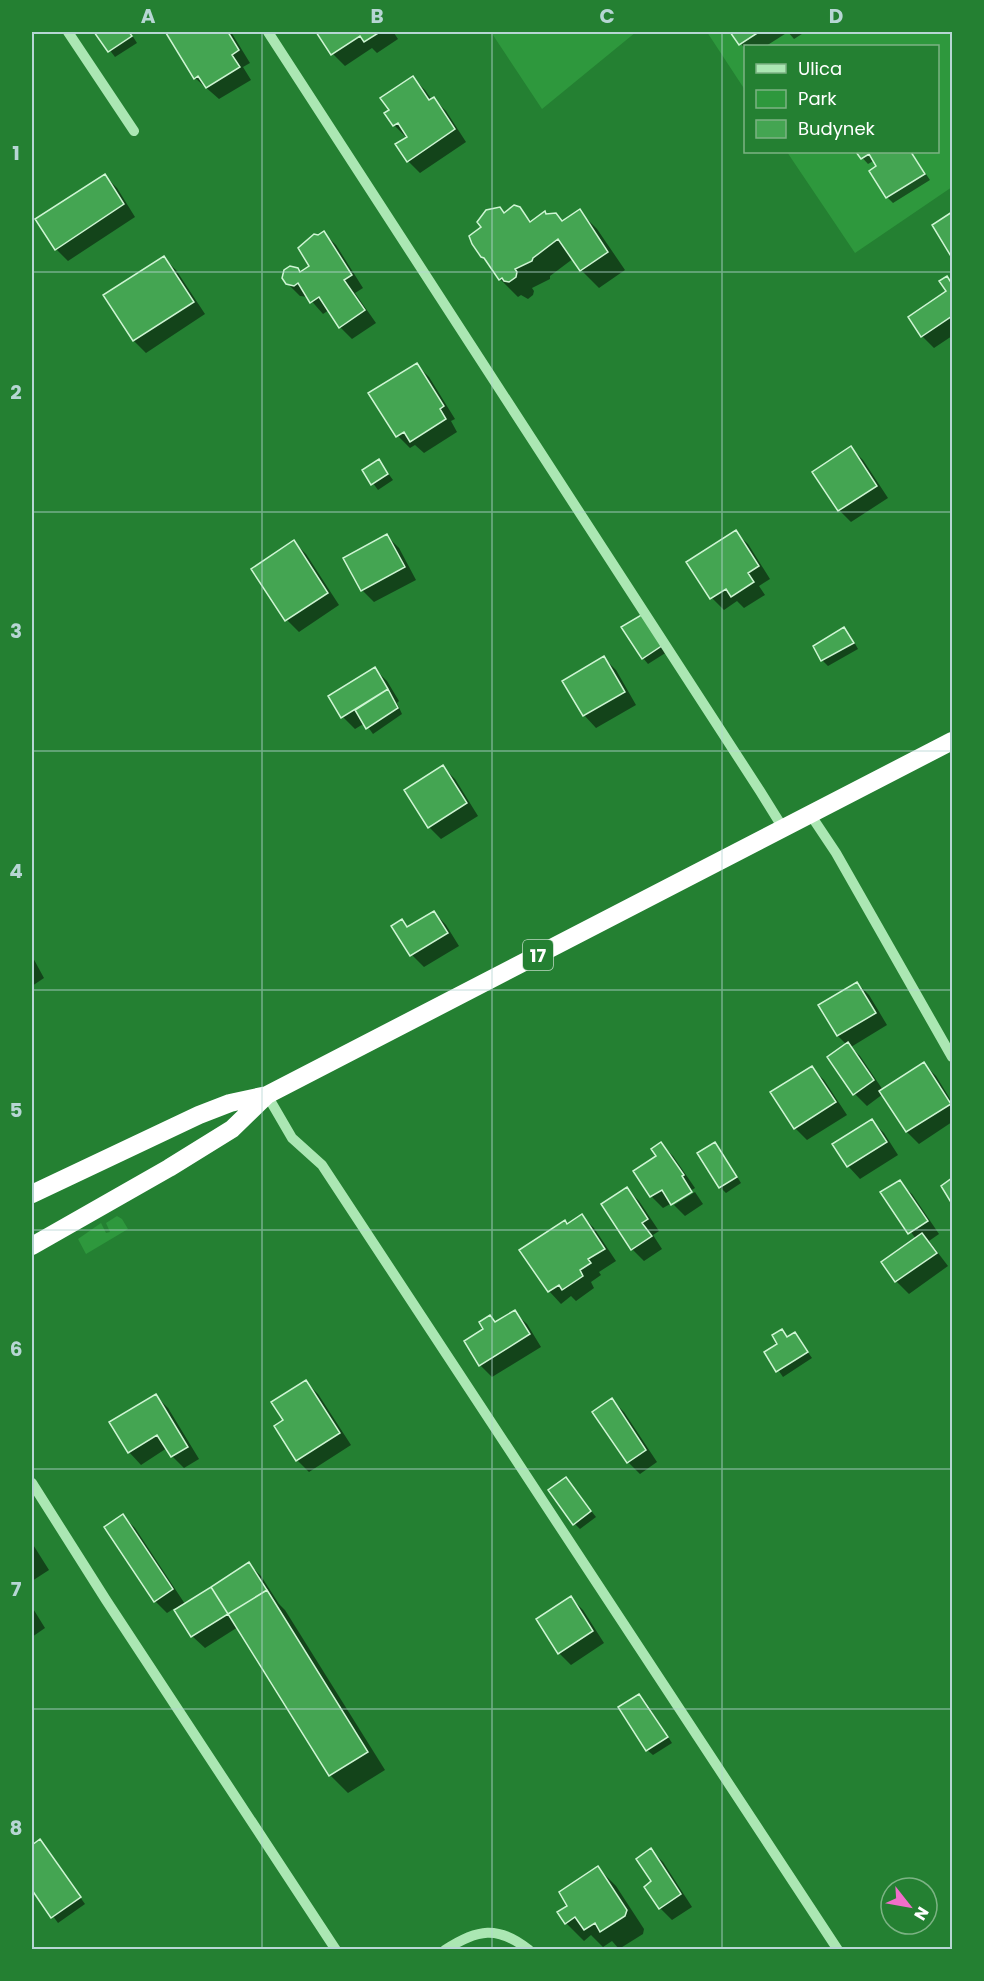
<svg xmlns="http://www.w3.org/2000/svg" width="984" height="1981" font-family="Poppins,sans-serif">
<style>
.green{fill:#2e983d}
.shadow{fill:#0007}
.building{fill:#44a552;stroke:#cef5d3;stroke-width:1.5}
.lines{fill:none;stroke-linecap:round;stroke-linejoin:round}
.minor{stroke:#abe7b3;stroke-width:10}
.highway{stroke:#fff;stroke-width:18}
.grid{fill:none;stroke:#b7d6d4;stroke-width:1.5;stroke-opacity:0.55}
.labels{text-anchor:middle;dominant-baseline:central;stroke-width:5;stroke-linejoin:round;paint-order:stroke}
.shield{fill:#248032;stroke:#bdd9c2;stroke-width:1.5}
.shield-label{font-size:18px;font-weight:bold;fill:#fff}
.neatline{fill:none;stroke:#b7d6d4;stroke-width:2}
.grid-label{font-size:20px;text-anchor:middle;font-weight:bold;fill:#b7d6d4}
</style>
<rect width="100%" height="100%" fill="#248032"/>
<path class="green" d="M491 32H636L542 109Z
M707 32H952V187L855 253 787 152H938V46H746L745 90Z
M117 1216 122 1219 128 1229 86 1254 78 1239 101 1223 106 1233 110 1232 106 1223Z"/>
<path class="shadow" d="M96 32H130L137 43 115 57Z
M171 32H231L250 63 243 67 251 80 219 99 195 78 168 33Z
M318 32H396L394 33 398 39 377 53 372 48 345 66 333 54Z
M732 32H805L794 39 788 32 766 46H746V50Z
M413 78 425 90 432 100 434 99 446 111 466 142 420 173 408 161 407 138 394 125 391 111Z
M857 152H911L930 180 893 203 887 197 871 172 879 166 875 160 868 164Z
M105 176 117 188 135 217 68 261 56 249Z
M519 209 532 222H563L579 211 597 229 625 270 599 288 581 270 574 258 550 276V279L532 288 534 291 533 295 528 299 521 295 518 297 500 279 482 256 505 214Z
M952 213V255L934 225Z
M324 233 336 245 363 288 355 293 376 323 352 339 340 327 329 310 323 314 308 297 300 296 287 283 311 266 318 237Z
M164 258 176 270 205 314 146 353 134 341 105 296Z
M947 277 952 283V336L934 348 922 336 948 292Z
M417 365 429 377 455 419 451 421 457 432 424 453 415 445 410 448 398 436 370 394Z
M851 448 863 460 888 498 851 522 839 510 814 472Z
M379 461 393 480 378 490 364 471Z
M735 532 748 544 770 579 759 586 765 595 744 608 737 601 724 610 712 598Z
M387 536 399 548 416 580 374 602 362 590Z
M294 542 306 554 339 605 299 632 287 620 253 569Z
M642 616 667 652 648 664 643 658Z
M844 629 850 635 858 649 828 666 823 661 815 646Z
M604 658 616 670 636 705 596 728 584 715 564 681Z
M375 669 387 681 399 701 397 703 402 714 373 734 365 723 355 729 343 717 331 697Z
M443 767 455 779 478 816 441 839 429 827Z
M434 912 446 925 459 946 424 967 412 955 393 926 402 921 409 928Z
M32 956 44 978 32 986Z
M857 983 869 995 887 1025 851 1047 860 1056 883 1090 924 1064 936 1076 952 1102V1122L919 1144 907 1132 883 1094 867 1106 855 1094 829 1058 847 1045 838 1036 820 1006Z
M812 1068 824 1080 847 1115 807 1140 795 1128Z
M872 1121 884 1133 898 1155 860 1179 848 1166 834 1145Z
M661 1144 673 1156 695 1188 673 1202V1205L672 1203 663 1208 651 1196Z
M715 1144 720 1150 741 1183 726 1193 720 1187 699 1154Z
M899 1182 912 1194 939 1234 929 1241 948 1266 909 1294 897 1282 883 1262 916 1239 882 1193Z
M627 1189 639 1201 659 1231 653 1235 662 1249 644 1261 632 1249Z
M695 1192 703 1204 685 1216 674 1205Z
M582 1216 594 1228 616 1261 599 1272 601 1275 591 1282 594 1288 576 1301 571 1296 561 1304 549 1291 521 1251 568 1226Z
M514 1312 527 1324 541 1347 492 1377 480 1365 485 1330 490 1316 496 1323Z
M782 1331 788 1338 795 1334 812 1358 783 1377 766 1352 779 1344Z
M306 1382 318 1394 351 1445 309 1472 297 1460 285 1421Z
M156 1396 168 1408 199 1459 184 1468 172 1456 167 1448 141 1465 129 1452 111 1422Z
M612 1400 624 1412 657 1462 640 1474 628 1462Z
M571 1485 596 1517 580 1529 575 1524Z
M123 1516 135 1528 185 1604 249 1564 261 1576 279 1604 285 1610 385 1770 348 1793 330 1775 238 1627 205 1648 192 1636 175 1608 167 1613 155 1601Z
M32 1543 49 1570 32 1581Z
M571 1598 583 1610 604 1643 571 1665 559 1653Z
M32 1607 45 1628 32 1637Z
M639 1696 645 1701 672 1743 653 1755 647 1750Z
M40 1841 85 1904 58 1923 32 1887V1847Z
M651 1850 663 1862 692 1907 672 1920 660 1908 653 1882Z
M598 1868 616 1886 644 1929 643 1934 619 1949 612 1941 603 1947 591 1935 584 1941 566 1923 569 1906Z"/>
<path class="building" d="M94 32H129L132 36 108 52Z
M168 32H228L239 50 232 55 240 67 206 88 198 76 194 79 166 33Z
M316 32H380L364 42 360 36 331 55Z
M730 32H759L739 45Z
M413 76 429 100 434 97 455 129 407 162 395 144 407 137 398 123 393 126 384 113 389 110 380 98Z
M856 152H911L925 174 886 198 869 171 876 166 869 154 861 159Z
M105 174 124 204 55 250 35 219Z
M514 205 520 207 530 222 545 211 546 214 556 213 562 221 580 209 608 252 580 271 558 239 533 258 532 261 515 269 517 272 516 277 509 282 504 281 502 278 499 280 484 258 481 257 472 244 469 236 481 227 477 222 486 210 500 207 504 213Z
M952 212V258L932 225Z
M324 231 352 275 344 280 365 310 339 328 319 297 310 303 298 283 294 286 286 284 282 278 284 270 290 266 298 268 300 272 309 266 298 248 314 234 318 235Z
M164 256 194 302 133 341 103 295Z
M947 276 952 284V316L921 337 908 317 946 291 939 281Z
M417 363 444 406 440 409 446 419 410 442 404 432 396 437 368 393Z
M851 446 877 486 838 511 812 472Z
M379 459 388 474 371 485 362 470Z
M736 530 759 566 748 573 754 582 731 597 726 589 710 599 686 562Z
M387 534 405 567 361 591 343 558Z
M294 540 328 593 285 621 251 569Z
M643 614 663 645 642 659 621 627Z
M844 627 854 643 821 661 813 646Z
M604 656 625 692 583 716 562 681Z
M375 667 388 689 341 718 328 696Z
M388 689 398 708 366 729 355 710Z
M443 765 467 803 428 828 404 790Z
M434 911 448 933 410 956 391 926 402 919 407 927Z
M857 982 876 1013 837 1036 818 1005Z
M848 1042 874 1080 853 1095 827 1057Z
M924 1062 951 1104 906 1132 879 1091Z
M812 1066 836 1102 794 1129 770 1092Z
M872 1119 887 1142 847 1167 832 1144Z
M661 1142 684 1175 682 1176 692 1192 671 1205 662 1190 650 1197 633 1171 656 1156 651 1149Z
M715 1142 737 1177 719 1188 697 1153Z
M952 1178V1204L941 1186Z
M900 1180 928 1221 908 1234 880 1192Z
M627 1187 648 1219 642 1223 652 1236 631 1250 601 1204Z
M582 1214 605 1249 588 1259 591 1263 580 1270 583 1276 562 1290 559 1285 548 1292 519 1250 565 1220 567 1224Z
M922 1233 937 1253 895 1282 881 1262Z
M515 1310 530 1334 479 1366 464 1341 483 1329 479 1322 490 1315 495 1322Z
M782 1329 787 1337 795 1332 808 1352 776 1372 764 1352 777 1344 772 1335Z
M306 1380 340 1433 296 1461 274 1426 283 1420 271 1402Z
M156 1394 188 1447 171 1457 157 1435 128 1453 109 1422Z
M612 1398 646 1450 627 1463 592 1412Z
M566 1477 591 1511 573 1525 548 1490Z
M123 1514 173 1589 154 1602 104 1527Z
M249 1562 267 1590 228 1614 211 1587Z
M211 1587 228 1614 191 1637 174 1610Z
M267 1590 368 1752 329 1776 228 1614Z
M571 1596 593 1631 558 1654 536 1619Z
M639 1694 668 1737 646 1751 618 1707Z
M40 1839 81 1897 51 1918 32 1890V1845Z
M651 1848 681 1894 659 1909 644 1887 651 1881 636 1859Z
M598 1866 627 1910 625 1916 600 1932 595 1923 584 1930 575 1917 565 1924 557 1912 567 1906 559 1892Z"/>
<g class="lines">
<path class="minor" d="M68 32 134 131
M268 32 760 791 783 828
M810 814 836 853 952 1057
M267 1095 292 1138 322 1165 838 1950
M32 1483 106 1600 336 1950
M445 1950C477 1929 498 1925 529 1950"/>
<path class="highway" d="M32 1194 199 1115 230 1103 267 1095 952 741
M32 1246 169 1168 232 1129 267 1095"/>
</g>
<path class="grid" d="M262 32V1950M492 32V1950M722 32V1950M32 272H952M32 512H952M32 751H952M32 990H952M32 1230H952M32 1469H952M32 1709H952"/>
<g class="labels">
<rect class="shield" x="523" y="940" width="30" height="30" rx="4.5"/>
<g class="shield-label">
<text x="538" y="955">17</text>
</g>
</g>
<rect width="984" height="1981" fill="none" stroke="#248032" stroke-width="66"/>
<rect x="744" y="45" width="195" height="108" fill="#248032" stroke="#7cb384" stroke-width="1.5"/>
<rect x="756" y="64" width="30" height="9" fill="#abe7b3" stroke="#7cb384" stroke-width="1.5"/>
<text x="798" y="75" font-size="18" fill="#ffffff">Ulica</text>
<rect x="756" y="90" width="30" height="18" fill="#2e983d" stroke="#7cb384" stroke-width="1.5"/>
<text x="798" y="105" font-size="18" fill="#ffffff">Park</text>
<rect x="756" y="120" width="30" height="18" fill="#44a552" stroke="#7cb384" stroke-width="1.5"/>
<text x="798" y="135" font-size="18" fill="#ffffff">Budynek</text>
<g transform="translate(909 1906) rotate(121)"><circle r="28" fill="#248032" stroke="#7cb384" stroke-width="1.5"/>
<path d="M0-4.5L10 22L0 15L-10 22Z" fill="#f16eca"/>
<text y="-9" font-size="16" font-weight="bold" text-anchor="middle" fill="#ffffff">N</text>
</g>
<rect x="33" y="33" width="918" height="1915" class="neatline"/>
<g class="grid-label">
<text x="148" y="23">A</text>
<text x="377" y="23">B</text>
<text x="607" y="23">C</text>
<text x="836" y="23">D</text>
<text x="16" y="160">1</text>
<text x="16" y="399">2</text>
<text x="16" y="638">3</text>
<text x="16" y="878">4</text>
<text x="16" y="1117">5</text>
<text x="16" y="1356">6</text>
<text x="16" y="1596">7</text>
<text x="16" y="1835">8</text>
</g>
</svg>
